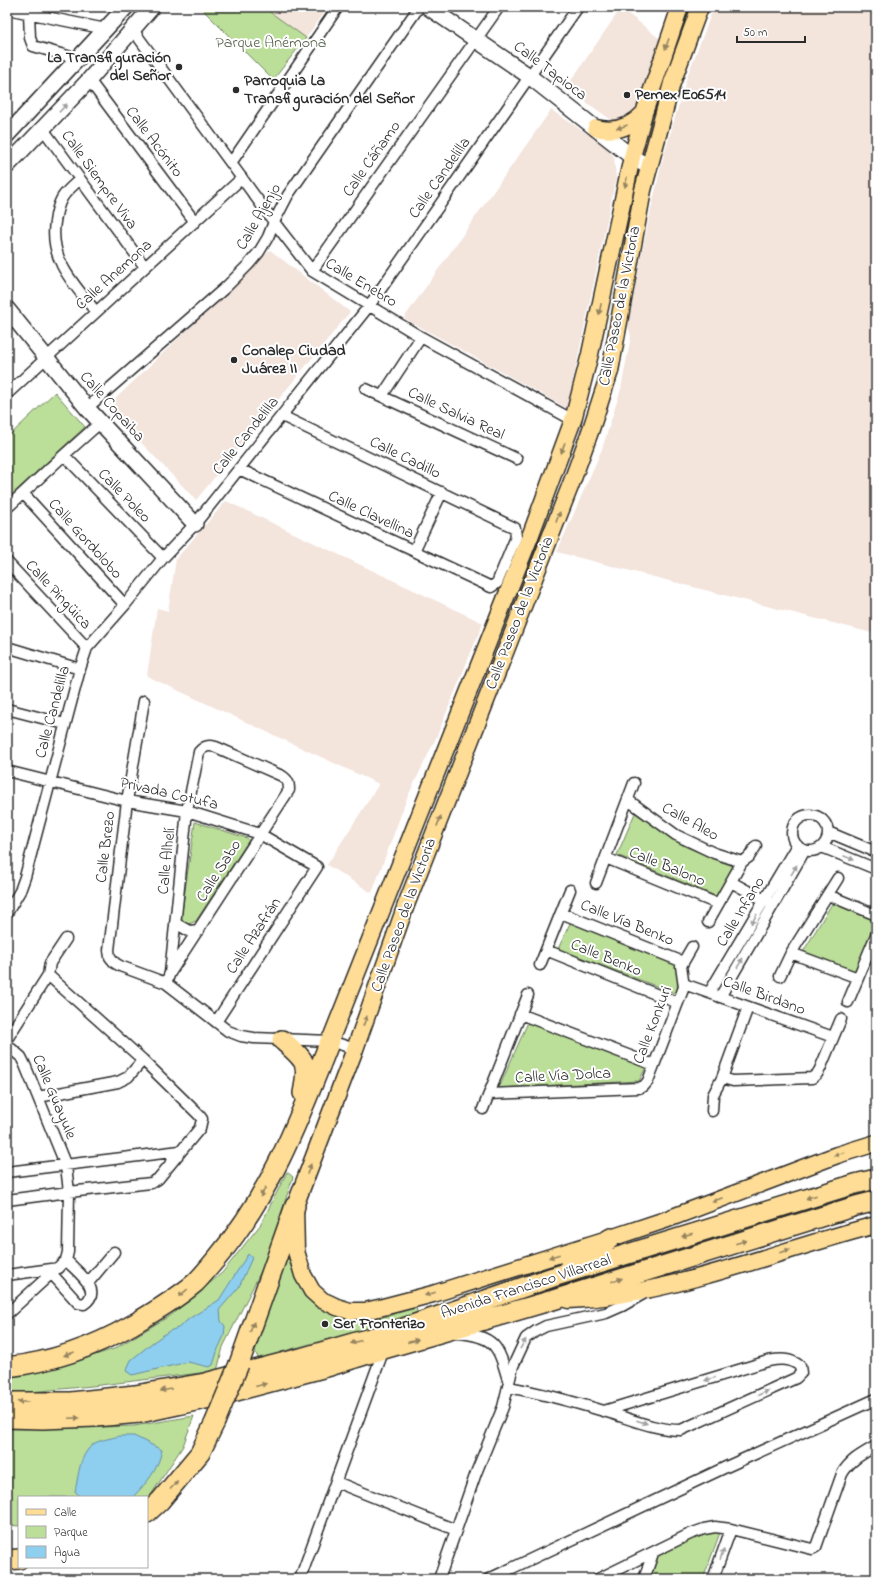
<svg xmlns="http://www.w3.org/2000/svg" width="883" height="1586" font-family="'Indie Flower',sans-serif">
<style>
.built{fill:#f3e4dc}
.green{fill:#bbdf99;stroke:#738562}
.water{fill:#8eceef;stroke:#668da1}
.lines{fill:none;stroke-linecap:round;stroke-linejoin:round}
.street-casing{stroke:#2b2b2b;stroke-width:13}
.secondary-casing{stroke:#2b2b2b;stroke-width:18}
.primary-casing{stroke:#2b2b2b;stroke-width:19}
.highway-casing{stroke:#2b2b2b;stroke-width:22}
.street{stroke:#fff;stroke-width:10}
.secondary{stroke:#fff;stroke-width:15}
.primary{stroke:#ffdd96;stroke-width:16}
.highway{stroke:#ffdd96;stroke-width:19}
.highway-bridge-casing{stroke:#2b2b2b;stroke-width:22;stroke-linecap:butt}
.highway-bridge{stroke:#ffdd96;stroke-width:19}
.oneway{fill:#958460}
.oneway2{fill:#a0a0a0}
.poi-dot{fill:#2b2b2b;stroke:#fff;stroke-width:1.5}
.labels{text-anchor:middle;dominant-baseline:central;stroke-width:4;stroke-linejoin:round;paint-order:stroke}
.park-label{font-size:16px;fill:#56614c;stroke:#fff}
.poi-label{font-size:16px;font-weight:bold;fill:#2b2b2b;stroke:#fff;text-anchor:start}
.street-label{font-size:16px;fill:#2b2b2b;stroke:#fff}
</style>
<rect width="100%" height="100%" fill="#fff"/>
<filter id="ink" filterUnits="userSpaceOnUse"><feTurbulence type="fractalNoise" baseFrequency=".025" numOctaves="2"/><feDisplacementMap in="SourceGraphic" scale="8" xChannelSelector="R" yChannelSelector="G"/><feConvolveMatrix kernelMatrix="1 2 1 2 8 2 1 2 1" color-interpolation-filters="sRGB"/></filter>
<g filter="url(#ink)">
<path class="built" d="M263 7H327L306 38Z
M714 7H876V634L557 552 602 449 621 389 631 336 628 325 648 223 662 162 687 77Z
M621 8 660 39 636 113 613 121 566 88Z
M551 110 606 146 614 157 616 178 567 408 404 318Z
M270 250 350 312 196 500 107 407Z
M226 501 483 623 436 738 407 798 372 893 327 865 379 784 147 676 157 608 168 611 176 559Z"/>
<path class="green" d="M200 7H263L306 38 273 80Z
M55 392 85 427 7 499V438Z
M635 813 684 846 733 866 718 897 617 855Z
M195 822 247 838 249 840 196 921 189 924 184 923 181 918Z
M833 902 876 921 855 971 803 952Z
M571 921 678 965 677 994 558 949Z
M528 1022 647 1065 639 1081 499 1088Z
M287 1172 293 1177 264 1265 223 1347 217 1371 92 1386 20 1393 7 1392V1376L44 1371 114 1349 171 1315 222 1273 261 1224Z
M286 1252C290 1263 294 1277 300 1287 314 1312 347 1323 375 1319 389 1316 403 1311 416 1308L418 1314 368 1331 350 1333 281 1352 266 1360 258 1358 255 1351Z
M194 1416 183 1446 147 1501V1497H19V1526L7 1525V1429L69 1428 134 1426Z
M722 1527 703 1579H650L661 1548Z"/>
<path class="water" d="M248 1254 252 1258 239 1287 220 1309 221 1321 225 1326 224 1336 218 1349 213 1365 209 1367 188 1362 132 1375 126 1371 131 1360 152 1343 169 1331 178 1328 190 1318 219 1300Z
M119 1436H134L162 1450C157 1472 148 1481 133 1497H80L75 1491C79 1474 79 1454 95 1443 100 1440 113 1438 119 1436Z"/>
<g class="lines">
<defs>
<path id="street" d="M7 9 106 29
M29 14 30 38 33 46 78 59
M133 30 274 222 312 271 421 337 573 420
M89 80 195 222
M43 129 145 267
M231 163 338 7
M79 180C74 185 66 191 62 198 58 205 56 214 55 222 49 260 74 284 96 312
M312 271 499 7
M366 389 517 459
M7 394 242 178
M382 396 421 337
M87 408 226 287 248 265 259 252 268 237 274 222 288 195 419 7
M64 455 163 558
M239 469 491 587 497 583 516 537 515 528 282 416
M23 493 125 605
M7 508 64 455 101 422
M414 551 442 492
M7 562 87 648
M7 647 80 669
M144 701 127 801 109 950 110 957 115 963 120 966 166 983 228 1031 241 1036 254 1038 330 1041 355 1049
M7 709 65 724
M7 771 127 801 187 811 260 834 317 867 216 1022
M628 800 676 835 714 853 742 862
M792 833a18 18 0 1 1 36 0a18 18 0 1 1-36 0Z
M828 832 876 852
M822 847 876 869
M606 858 718 904
M731 882 770 903
M596 883 634 783
M828 895 876 915
M7 913 20 891 25 877 80 669 87 648 125 605 163 558 195 524 369 306 578 7
M561 913 683 962
M708 922 742 862 749 857 756 846
M175 923 189 931 199 930
M546 950 678 1003
M791 953 858 978
M540 965 570 890
M780 976 791 953 838 878
M166 983 170 973 289 790C289 783 288 780 282 776L216 747C208 745 204 746 199 752L187 811 170 973
M684 984 833 1037
M709 993 797 845
M720 997 805 850
M848 1002 876 935
M520 1014 654 1065
M7 1039 48 975 50 963 66 939
M7 1045 21 1057 25 1065 66 1166 69 1192 68 1252 66 1260 7 1314
M722 1078 733 1081 812 1078 817 1074 820 1069 841 1019
M489 1094 639 1088 644 1086 648 1081 684 987 681 966 692 947
M38 1097 118 1082 128 1077 143 1060
M483 1109 528 995
M712 1111 713 1095 722 1078 748 1007
M7 1172 180 1151
M7 1200 69 1192 151 1183 158 1179 200 1128 202 1119 199 1115 143 1060 48 975
M52 1274 78 1303 84 1304C104 1290 77 1272 66 1260
M7 1275 59 1268
M88 1283 114 1252
M457 1333C495 1336 498 1345 508 1380
M508 1387C541 1393 574 1402 607 1412 631 1419 655 1430 681 1430L796 1378 801 1373 800 1366C790 1358 780 1359 768 1361L604 1411
M336 1482 456 1530
M300 1579 384 1349
M439 1579 476 1473 503 1407 513 1366 526 1338 536 1331 546 1326 606 1313 622 1306 643 1294
M489 1579 726 1467 876 1399
M598 1579 690 1534 704 1529 715 1527 731 1529 808 1548 812 1549 816 1547 842 1474C850 1460 862 1454 876 1446
M644 1579 653 1553
M713 1579 731 1529"/>
<path id="secondary" d="M428 7 529 76 632 157 649 167
M7 135 126 7
M7 166 89 80 152 7
M7 309 87 408 195 524"/>
<path id="primary" d="M700 7 672 83 643 190 610 371 591 429 571 484 406 905 355 1049 295 1206 296 1251 303 1275 312 1291 322 1300 337 1307 350 1311H365L383 1307 433 1294 611 1238 665 1220 837 1155 876 1143
M596 128C615 133 631 127 644 113
M330 1041 531 534 573 420 590 354 632 157 644 113 680 7
M568 1300C674 1295 774 1251 876 1225"/>
<path id="highway" d="M282 1040C306 1061 309 1062 303 1093
M570 1265 611 1238
M239 1364 295 1206
M7 1367C53 1362 92 1348 132 1325 154 1312 176 1299 195 1283 203 1275 210 1266 217 1258 271 1194 300 1117 330 1041
M7 1402H71L135 1395 205 1383 301 1358 395 1331 553 1277 855 1184 876 1179
M7 1418 43 1419 95 1417 140 1413 210 1398 330 1366 384 1349 553 1300 856 1206 876 1201
M147 1513 160 1501 200 1453 215 1422
M7 1560 19 1559"/>
</defs>
<use href="#street" class="street-casing"/>
<use href="#secondary" class="secondary-casing"/>
<use href="#primary" class="primary-casing"/>
<use href="#highway" class="highway-casing"/>
<use href="#street" class="street"/>
<use href="#secondary" class="secondary"/>
<use href="#primary" class="primary"/>
<use href="#highway" class="highway"/>
<defs>
<path id="highway-bridge" d="M215 1422 239 1364"/>
</defs>
<use href="#highway-bridge" class="highway-bridge-casing"/>
<use href="#highway-bridge" class="highway-bridge"/>
</g>
<defs><path id="oneway-solid" d="M-6-.8H1V-3.2L6.5 0L1 3.2V.8H-6Z"/></defs>
<g class="oneway">
<use href="#oneway-solid" transform="translate(667 44) rotate(109)"/>
<use href="#oneway-solid" transform="translate(622 127) rotate(161)"/>
<use href="#oneway-solid" transform="translate(626 182) rotate(102)"/>
<use href="#oneway-solid" transform="translate(600 309) rotate(102)"/>
<use href="#oneway-solid" transform="translate(563 448) rotate(109)"/>
<use href="#oneway-solid" transform="translate(558 517) rotate(-69)"/>
<use href="#oneway-solid" transform="translate(439 821) rotate(-69)"/>
<use href="#oneway-solid" transform="translate(365 1021) rotate(-70)"/>
<use href="#oneway-solid" transform="translate(839 1154) rotate(162)"/>
<use href="#oneway-solid" transform="translate(309 1169) rotate(-69)"/>
<use href="#oneway-solid" transform="translate(263 1192) rotate(119)"/>
<use href="#oneway-solid" transform="translate(811 1197) rotate(163)"/>
<use href="#oneway-solid" transform="translate(717 1200) rotate(159)"/>
<use href="#oneway-solid" transform="translate(687 1235) rotate(163)"/>
<use href="#oneway-solid" transform="translate(741 1242) rotate(-17)"/>
<use href="#oneway-solid" transform="translate(785 1251) rotate(-17)"/>
<use href="#oneway-solid" transform="translate(554 1256) rotate(163)"/>
<use href="#oneway-solid" transform="translate(617 1280) rotate(-17)"/>
<use href="#oneway-solid" transform="translate(183 1293) rotate(141)"/>
<use href="#oneway-solid" transform="translate(430 1294) rotate(164)"/>
<use href="#oneway-solid" transform="translate(252 1327) rotate(-70)"/>
<use href="#oneway-solid" transform="translate(413 1341) rotate(-15)"/>
<use href="#oneway-solid" transform="translate(356 1342) rotate(164)"/>
<use href="#oneway-solid" transform="translate(69 1354) rotate(161)"/>
<use href="#oneway-solid" transform="translate(261 1385) rotate(-15)"/>
<use href="#oneway-solid" transform="translate(166 1390) rotate(170)"/>
<use href="#oneway-solid" transform="translate(23 1402) rotate(-178)"/>
<use href="#oneway-solid" transform="translate(74 1418) rotate(-2)"/>
<use href="#oneway-solid" transform="translate(174 1485) rotate(-49)"/>
</g>
<g class="oneway2">
<use href="#oneway-solid" transform="translate(63 108) rotate(-47)"/>
<use href="#oneway-solid" transform="translate(849 858) rotate(22)"/>
<use href="#oneway-solid" transform="translate(794 870) rotate(-60)"/>
<use href="#oneway-solid" transform="translate(754 919) rotate(121)"/>
<use href="#oneway-solid" transform="translate(740 963) rotate(-60)"/>
<use href="#oneway-solid" transform="translate(523 1344) rotate(-59)"/>
<use href="#oneway-solid" transform="translate(710 1379) rotate(163)"/>
<use href="#oneway-solid" transform="translate(763 1393) rotate(-25)"/>
<use href="#oneway-solid" transform="translate(642 1422) rotate(17)"/>
<use href="#oneway-solid" transform="translate(722 1554) rotate(-71)"/>
</g>
</g>
<g class="poi-dot">
<circle cx="179" cy="67" r="4"/>
<circle cx="236" cy="90" r="4"/>
<circle cx="627" cy="95" r="4"/>
<circle cx="234" cy="360" r="4"/>
<circle cx="325" cy="1324" r="4"/>
</g>
<g class="labels">
<g class="park-label">
<text x="271" y="43">Parque Anémona</text>
</g>
<g class="poi-label">
<text x="171" y="58" text-anchor="end">La Transfiguración<tspan x="171" dy="18">del Señor</tspan></text>
<text x="244" y="81">Parroquia La<tspan x="244" dy="18">Transfiguración del Señor</tspan></text>
<text x="635" y="95">Pemex E06514</text>
<text x="242" y="351">Conalep Ciudad<tspan x="242" dy="18">Juárez II</tspan></text>
<text x="333" y="1324">Ser Fronterizo</text>
</g>
<g class="street-label">
<text transform="translate(550 71) rotate(37)">Calle Tapioca</text>
<text transform="translate(154 142) rotate(53)">Calle Acónito</text>
<text transform="translate(372 159) rotate(-55)">Calle Cáñamo</text>
<text transform="translate(440 178) rotate(-55)">Calle Candelilla</text>
<text transform="translate(99 180) rotate(54)">Calle Siempre Viva</text>
<text transform="translate(259 217) rotate(-60)">Calle Ajenjo</text>
<text transform="translate(114 275) rotate(-42)">Calle Anemona</text>
<text transform="translate(361 283) rotate(31)">Calle Enebro</text>
<text transform="translate(620 306) rotate(-79)">Calle Paseo de la Victoria</text>
<text transform="translate(112 407) rotate(48)">Calle Copaiba</text>
<text transform="translate(456 414) rotate(25)">Calle Salvia Real</text>
<text transform="translate(246 436) rotate(-51)">Calle Candelilla</text>
<text transform="translate(405 458) rotate(26)">Calle Cadillo</text>
<text transform="translate(124 496) rotate(46)">Calle Poleo</text>
<text transform="translate(371 515) rotate(25)">Calle Clavellina</text>
<text transform="translate(85 539) rotate(48)">Calle Gordolobo</text>
<text transform="translate(58 595) rotate(47)">Calle Pingüica</text>
<text transform="translate(520 613) rotate(-69)">Calle Paseo de la Victoria</text>
<text transform="translate(53 712) rotate(-75)">Calle Candelilla</text>
<text transform="translate(169 794) rotate(13)">Privada Cotufa</text>
<text transform="translate(690 822) rotate(29)">Calle Aleo</text>
<text transform="translate(106 847) rotate(-83)">Calle Brezo</text>
<text transform="translate(167 861) rotate(-84)">Calle Alhelí</text>
<text transform="translate(667 867) rotate(22)">Calle Balono</text>
<text transform="translate(219 871) rotate(-58)">Calle Sabo</text>
<text transform="translate(741 912) rotate(-59)">Calle Infano</text>
<text transform="translate(404 915) rotate(-70)">Calle Paseo de la Victoria</text>
<text transform="translate(627 923) rotate(22)">Calle Vía Benko</text>
<text transform="translate(254 936) rotate(-57)">Calle Azafrán</text>
<text transform="translate(606 958) rotate(22)">Calle Benko</text>
<text transform="translate(764 996) rotate(20)">Calle Birdano</text>
<text transform="translate(653 1025) rotate(-69)">Calle Konkuri</text>
<text transform="translate(563 1076) rotate(-3)">Calle Vía Dolca</text>
<text transform="translate(54 1097) rotate(67)">Calle Guayule</text>
<text transform="translate(526 1287) rotate(-18)">Avenida Francisco Villarreal</text>
</g>
</g>
<rect width="883" height="1586" fill="none" stroke="#fff" stroke-width="24"/>
<rect x="12" y="12" width="859" height="1562" fill="none" stroke="#2b2b2b" stroke-width="1.5" filter="url(#ink)"/>
<rect x="18" y="1496" width="130" height="72" fill="#ffffff" stroke="#aaaaaa"/>
<rect x="26" y="1509" width="20" height="6" fill="#ffdd96" stroke="#aaaaaa"/>
<text x="54" y="1516" font-size="12" fill="#2b2b2b">Calle</text>
<rect x="26" y="1526" width="20" height="12" fill="#bbdf99" stroke="#aaaaaa"/>
<text x="54" y="1536" font-size="12" fill="#2b2b2b">Parque</text>
<rect x="26" y="1546" width="20" height="12" fill="#8eceef" stroke="#aaaaaa"/>
<text x="54" y="1556" font-size="12" fill="#2b2b2b">Agua</text>
<path d="M737 36v6h68v-6" fill="none" stroke="#2b2b2b" stroke-width="2"/>
<text x="743" y="36" font-size="12" fill="#2b2b2b" stroke="#ffffff" stroke-width="3" paint-order="stroke">50 m</text>
</svg>
